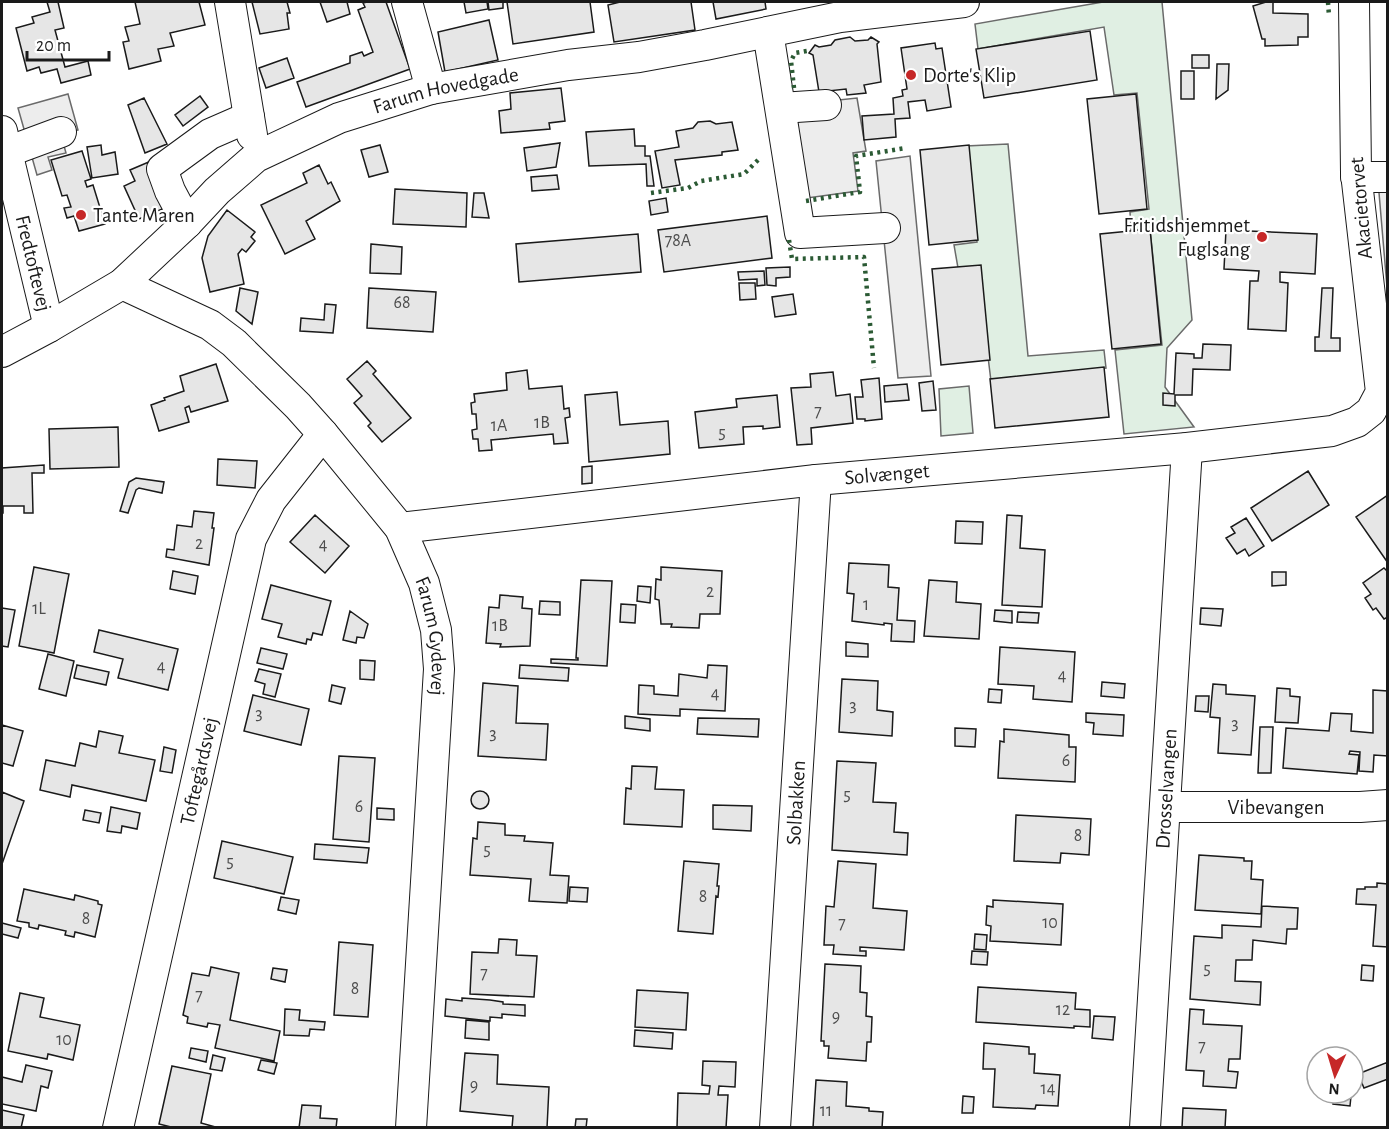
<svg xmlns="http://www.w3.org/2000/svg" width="1389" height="1129" font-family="'Alegreya Sans',sans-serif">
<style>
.green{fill:#e0efe3;stroke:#6a6a6a;stroke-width:1.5}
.parking{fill:#ededed;stroke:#6a6a6a;stroke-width:1.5}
.building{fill:#e6e6e6;stroke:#1a1a1a;stroke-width:1.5}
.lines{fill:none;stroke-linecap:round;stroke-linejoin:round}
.minor-casing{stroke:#1a1a1a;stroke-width:32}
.minor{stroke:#fff;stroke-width:30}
.hedge{stroke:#2b5a34;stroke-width:4.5;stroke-dasharray:3 4.5;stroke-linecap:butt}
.poi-dot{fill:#c62828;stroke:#fff;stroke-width:2}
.labels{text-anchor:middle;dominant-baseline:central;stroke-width:4.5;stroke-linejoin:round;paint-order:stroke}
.number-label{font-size:18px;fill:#4d4d4d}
.poi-label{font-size:21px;fill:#1a1a1a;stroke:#fff;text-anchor:start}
.street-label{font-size:21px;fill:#1a1a1a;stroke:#fff}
</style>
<rect width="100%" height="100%" fill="#fff"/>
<path class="green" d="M1103 2H1162L1192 320 1167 348 1165 387 1194 427 1124 434 1115 350 1162 345 1150 229 1131 230 1130 212 1149 209 1137 93 1114 95 1104 27 978 49 975 24Z
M1008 144 1028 356 1104 350 1106 368 991 381 977 268H958L954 245 977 242 966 146Z
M969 386 973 433 941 436 939 389Z"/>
<path class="parking" d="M68 94 78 130 61 135 66 153 48 157 52 170 37 175 18 108Z
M857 98 866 151 853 153 858 191 807 198 792 105Z
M910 156 931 376 898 378 876 161Z
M1377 169H1387V287Z"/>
<path class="building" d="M47 2H58L64 28 55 30 65 67 88 61 91 75 61 83 57 69 41 73 39 67 27 71 16 28 34 23 32 17 50 12Z
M135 2H199L205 25 170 33 174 46 158 49 161 61 129 69 123 42 129 41 125 27 140 24Z
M252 2H287L290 13H287L289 29 260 34Z
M320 2H347L350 14 327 22Z
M367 2H386L410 69 306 107 297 82 350 63V56L362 52 364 56 373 52 358 10 365 7 363 3Z
M464 2H487L488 9 466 13Z
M488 2H503V8L489 10Z
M507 2H590L594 32 513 44Z
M620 2H691L695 30 614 42 608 5Z
M713 2H765L766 9 716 19Z
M1266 2H1273V13L1308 14V37H1298V45L1265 46V39H1262L1253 6Z
M489 20 498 60 445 72 438 32Z
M1090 31 1097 80 984 98 976 49Z
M850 37 855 41 868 40 871 37 879 42 877 44 881 82 864 85 866 93 847 95 846 89 819 92 813 55 809 53 815 45 819 47 831 45 835 40Z
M935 43 936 49 942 48 951 107 927 111 925 100 908 102 910 118 895 119 896 137 864 140 862 116 894 114 893 98 903 96 902 90 907 89 901 48Z
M1192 55H1209V68H1192Z
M287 58 294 78 266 88 259 68Z
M1217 64H1229L1228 90 1216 99Z
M1181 71H1194V99H1181Z
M561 88 565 121 549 123 550 129 501 133 499 111 511 109 510 93Z
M1136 94 1147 209 1099 214 1087 99Z
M200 96 208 107 183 126 175 115Z
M144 98 167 144 145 153 128 105Z
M710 121 716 124 732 122 738 150 722 152V155L675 160 680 185 662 188 655 151 679 147 676 131 693 128 698 122Z
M634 129 635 146H645V156H650L654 186H647L646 164 589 166 586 132Z
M560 143 556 167 527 171 524 148Z
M101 145 102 155 115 152 118 174 92 178 87 147Z
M380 145 388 172 369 177 361 150Z
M969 145 978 240 929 245 920 150Z
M82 151 91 179 85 181 87 187 93 185 105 224 79 231 74 216 67 218 64 208 71 207 67 195 62 196 51 160Z
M151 161 167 207 139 219 124 186 135 181 130 170Z
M319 165 328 184 331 182 340 201 306 221 315 239 285 254 261 205 307 183 303 173Z
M557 175 559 189 532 191 531 177Z
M395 189 467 193 466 227 393 224Z
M474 193H484L489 218 472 217Z
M666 198 668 212 651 215 649 201Z
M227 210 255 232 251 237 255 241 246 252 242 249 238 254 244 284 210 292 202 258 208 236Z
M767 216 772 258 664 272 658 230Z
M1150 229 1161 344 1112 349 1100 234Z
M1226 230 1317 234 1315 274 1280 272V282L1288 283 1286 331 1248 329 1250 281H1258L1259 271 1224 269Z
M638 234 641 272 519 282 516 244Z
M371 244 402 247 401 274 370 273Z
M981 265 990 360 941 365 932 269Z
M790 267V277L776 278V286L767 285 766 268Z
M764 271 765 285 757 286V279L739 280 738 272Z
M739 283H755L756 299 740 300Z
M240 288 258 292 252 324 236 311Z
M369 288 436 292 433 332 367 328Z
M1322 288H1333L1331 338H1340V351H1315V337H1319Z
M793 294 796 314 775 317 772 297Z
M325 304 336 305 333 333 300 331 301 318 324 320Z
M1203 344 1231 345 1230 370 1193 369 1192 395H1175V406L1163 405V393L1174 394 1176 353 1194 354V358H1202Z
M367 361 376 371 373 374 411 418 382 442 368 426 371 423 354 403 362 396 347 379Z
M216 364 228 401 191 412 189 406 185 408 189 422 159 431 151 405 165 400 164 398 184 391 180 376Z
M1104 367 1109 417 995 428 990 379Z
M527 370 529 389 562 386 564 409 569 408 570 417 565 418 568 443 554 444 553 434 491 440 492 450 479 451 478 439H473L472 430 477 429 476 414H472L471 403 475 402 474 394 507 390 506 373Z
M833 372 836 396 850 394 853 423 811 428 812 444 797 445 791 388 811 387 810 374Z
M879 378 882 419 865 421V419H857L855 397H863L861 380Z
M933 381 936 410 922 411 919 383Z
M907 384 909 400 885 402 884 386Z
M617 392 620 425 668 421 670 454 589 462 585 395Z
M777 395 780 427 763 429V426L743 427 744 444 699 448 695 412 737 407 736 399Z
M118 427 119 467 50 469 49 429Z
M218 459 257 461 255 488 217 485Z
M44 465V473H32L33 513H24V506H3V513H2V468Z
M592 466V483L582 484V467Z
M1308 471 1329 505 1272 541 1251 508Z
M136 478 164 482 162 493 139 488 136 490 128 513 120 511 129 482Z
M1388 495V563L1356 517Z
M194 511 214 513 212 528H214L209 565 166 557 167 549 174 550 177 525 192 527Z
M315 515 349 546 325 573 290 542Z
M1007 515 1022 516 1020 548 1045 550 1042 607 1002 605Z
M1246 518 1264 546 1249 556 1245 549 1237 554 1226 538 1235 533 1231 527Z
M956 521 983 522 982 544 955 543Z
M849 563 889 565 888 587 899 588 897 620 915 621 914 642 891 641 892 624 884 623V625L852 621 854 594 847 593Z
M34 567 69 574 54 653 19 646Z
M661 567 722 571 720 614H700L699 628 671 627 672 624H661L659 600 655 599 656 579 661 580Z
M1384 568 1388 572V617L1384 619 1376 608 1373 610 1365 598 1371 594 1363 583Z
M173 571 198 576 195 594 170 589Z
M1272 572H1286V585L1272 586Z
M581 580 612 581 607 666 551 663V659L578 660V658H576Z
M929 580 957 582 956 602 981 604 979 639 924 636Z
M271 585 331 601 322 635 313 633 311 640 307 639 306 644 278 637 282 624 262 619Z
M638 586 651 587 650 603 637 601Z
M500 595 523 597 522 608 532 609 530 646 500 647 501 644 486 643 489 607 499 608Z
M540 601 560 602V615L539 614Z
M621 604 636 605 635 623 620 622Z
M2 608 15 610 8 647 2 646Z
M1201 608 1223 609 1221 626 1200 624Z
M995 610 1012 611V623L994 621Z
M350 611 368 624 364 638 357 637 356 643 343 640Z
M1018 612 1039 613 1038 623 1017 622Z
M99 630 178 649 168 690 118 678 123 659 94 652Z
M846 642 868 644V657L846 656Z
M1000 647 1075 652 1072 702 1033 699 1034 686 998 684Z
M261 648 287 654 283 669 257 663Z
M48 654 74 661 66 696 39 689Z
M360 660 375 661 374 680 360 679Z
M77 665 109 672 106 685 74 678Z
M520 665 569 668 568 681 519 678Z
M708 665 727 666 725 711 680 709V716L638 714 639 685 654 686V694L678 696 679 674 707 678Z
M259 669 281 674 275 697 263 694 265 684 255 681Z
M842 679 878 681 877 710 893 712 892 736 839 732Z
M1102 682 1125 684 1124 698 1101 696Z
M483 683 518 686 516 723 548 724 546 760 478 756Z
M1213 684 1226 685V694L1255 696 1251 755 1218 753 1220 718 1210 717Z
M332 685 345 688 341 704 329 701Z
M1277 688 1290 689V696L1300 697 1298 723 1275 722Z
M989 689 1002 690 1001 703 988 702Z
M1373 690 1388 691V756L1374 755 1373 772 1359 771 1360 752 1350 751 1349 754 1359 755 1357 774 1283 768 1286 728 1329 731 1331 713 1352 714 1351 731 1373 733Z
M253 695 309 709 301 745 244 731Z
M1196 696H1209L1208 712 1195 711Z
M1086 713 1124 715 1123 736 1093 734 1094 723 1086 722Z
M625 716 650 719V731L625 728Z
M698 718 759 719 758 737 697 734Z
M2 725 23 731 13 766 2 763Z
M1260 727H1273L1271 773H1258Z
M955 728 976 729 975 747 955 746Z
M1004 729 1069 735V747H1076L1075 782 998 778 1000 741 1004 742Z
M99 731 123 736 119 753 155 760 146 801 72 785 70 797 40 790 46 760 75 766 80 743 96 747Z
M164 747 176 750 172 773 160 771Z
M339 756 375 758 369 842 333 839Z
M837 761 876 763 873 802 896 803 894 832 908 833 907 855 832 850Z
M632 766 657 767 655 789 684 790 682 827 624 824 626 788 631 789Z
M471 800a9 9 0 1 1 18 0a9 9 0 1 1-18 0Z
M2 792 24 801 2 864Z
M713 805 752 806 751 831 713 829Z
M111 807 140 813 137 829 122 826 121 833 107 831Z
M377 808 394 809V820L377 819Z
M85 810 101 813 99 823 83 820Z
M1016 815 1091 819 1089 855 1061 853 1060 863 1014 861Z
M478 822 505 824V835L525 836 524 841 553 843 550 875 569 876 567 903 529 901 531 879 470 875 473 838 477 839Z
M222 841 293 857 284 894 214 878Z
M315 844 369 848 367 863 314 859Z
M1199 855 1244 858V861H1252L1251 879 1263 880 1261 914 1195 910Z
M684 861 719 864 717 886H719L718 897 716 896 713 934 678 931Z
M838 861 876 864 873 908 907 911 904 950 860 947V951H866V956L833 954 834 945H824L826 906 834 907Z
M1377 883 1388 884V947L1373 946 1376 905 1356 904 1357 889H1365V887H1377Z
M570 887 588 888 587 902 569 901Z
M24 889 74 900 75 895 98 901V904L102 905 95 937 75 932 74 937 65 935 66 931 39 925 38 929 29 927V923L17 921Z
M281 897 299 900 296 914 278 910Z
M993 900 1063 904 1061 945 990 941 991 926 986 925 987 906 993 907Z
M1262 906 1298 908 1297 929H1287L1286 944 1253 940 1252 960H1236L1235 981 1261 982 1260 1005 1190 999 1194 936 1222 938V925L1261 927Z
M2 923 21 928 18 938 2 934Z
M975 934 987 935 986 950 974 949Z
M499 939 517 940 516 955 537 956 534 997 470 994 472 952 498 953Z
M339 942 373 945 368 1017 334 1015Z
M972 951 988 952 987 965 971 964Z
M825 964 861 966 860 992 867 993 866 1016 872 1017 871 1042H867L866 1061 828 1058 829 1046H824V1041H821Z
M1362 965 1374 966 1373 981 1361 980Z
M211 967 239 973 230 1020 280 1031 274 1061 215 1048 220 1025 208 1023 207 1027 187 1023 188 1017 183 1015 192 973 209 976Z
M273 968 287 970 285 982 271 979Z
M978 987 1076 993 1075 1009 1090 1010V1027L1074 1026V1028L976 1022Z
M637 990 688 993 686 1030 635 1027Z
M20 993 44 998 40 1017 80 1025 73 1060 48 1054 47 1059 8 1051Z
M462 998 490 1000 503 1002V1004L525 1005V1016L502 1014V1018L490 1017V1021L445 1016 446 999 462 1001Z
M285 1009 300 1010 299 1020 325 1022 324 1030 310 1029 309 1036 284 1035Z
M1190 1009 1204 1010 1203 1024 1242 1026 1240 1059H1229L1228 1071 1238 1072 1236 1088 1203 1086 1204 1071 1186 1070Z
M1094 1016 1115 1017 1113 1040 1092 1038Z
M466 1020 489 1022V1040L465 1038Z
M635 1030 673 1033 672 1049 634 1046Z
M984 1043 1029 1047V1054H1035L1034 1073 1060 1075 1058 1106 1036 1105 1035 1109 993 1107 995 1069H983Z
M191 1048 208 1051 206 1062 189 1058Z
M465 1053 498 1055 497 1084 549 1087 547 1128H512L513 1116 460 1111Z
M213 1055 225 1058 222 1071 210 1069Z
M261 1060 277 1063 274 1074 258 1070Z
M703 1061 736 1062 735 1087 719 1086 718 1095H728L726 1128H677L678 1093 709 1094 710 1086 702 1085Z
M1388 1062V1079L1364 1088 1358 1074Z
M26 1065 52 1071 48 1088 41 1086 36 1111 2 1104V1077L22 1082Z
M172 1066 211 1074 201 1123 219 1128H175L159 1124Z
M816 1080 847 1082 846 1106 869 1108V1111L883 1112 882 1128H813Z
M1334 1094 1351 1096 1350 1106 1333 1104Z
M963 1096 974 1097 973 1113H962Z
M302 1105 321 1106 320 1118 337 1119 336 1128H299Z
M1183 1108 1226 1110 1225 1128H1182Z
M2 1110 24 1115 21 1128H2Z
M576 1119H587L586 1128H575Z"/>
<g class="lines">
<defs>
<g id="minor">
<path d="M230 2 252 135"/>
<path d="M407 2 431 89"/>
<path d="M768 32 800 233 885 228"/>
<path d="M781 108 826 105"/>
<path id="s1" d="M2 131 49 327"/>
<path d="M7 152 61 132"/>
<path d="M1356 177H1388"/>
<path d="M187 223 170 191 162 169 210 134 249 117"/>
<path id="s2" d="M122 284 210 325 234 343 298 406 323 434 400 528 424 583 436 630 439 669 411 1128"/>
<path id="s3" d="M2 352 49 327 122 284 187 223 217 191 256 157 339 118 431 89 568 65 639 57 705 45 840 17 964 2"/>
<path id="s4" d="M400 528 816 480 1187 448 1332 431 1357 422 1371 411 1381 392 1356 173 1354 2"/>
<path id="s5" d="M1165 807H1360L1388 805"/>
<path id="s6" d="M118 1128 251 539 271 500 323 434"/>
<path id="s7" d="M775 1128 816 480"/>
<path id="s8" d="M1145 1128 1187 448"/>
</g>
</defs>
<use href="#minor" class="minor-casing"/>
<use href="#minor" class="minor"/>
<path class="hedge" d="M1328 2 1329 16
M794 88 791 61 795 53 807 51
M651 193 688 188 701 181 744 174 758 160
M806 201 860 192 856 156 906 148
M789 240 792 259 864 257 874 368"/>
</g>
<g class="poi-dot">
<circle cx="911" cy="75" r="6"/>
<circle cx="81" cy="215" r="6"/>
<circle cx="1262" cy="237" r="6"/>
</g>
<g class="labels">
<g class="number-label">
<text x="678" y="241">78A</text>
<text x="402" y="303">68</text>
<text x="818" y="412">7</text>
<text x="542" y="423">1B</text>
<text x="499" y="426">1A</text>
<text x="722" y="433">5</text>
<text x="199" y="544">2</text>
<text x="323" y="545">4</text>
<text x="710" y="592">2</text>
<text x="866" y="605">1</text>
<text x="39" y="609">1L</text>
<text x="500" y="626">1B</text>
<text x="161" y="667">4</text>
<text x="1062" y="676">4</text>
<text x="715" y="694">4</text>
<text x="853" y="706">3</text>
<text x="259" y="714">3</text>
<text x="1235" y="724">3</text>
<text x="493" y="734">3</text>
<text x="1066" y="761">6</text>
<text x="847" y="795">5</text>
<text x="359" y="807">6</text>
<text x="1078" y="836">8</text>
<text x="487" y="850">5</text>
<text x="230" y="862">5</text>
<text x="703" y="897">8</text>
<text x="86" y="919">8</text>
<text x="1050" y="923">10</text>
<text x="842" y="924">7</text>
<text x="1207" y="969">5</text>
<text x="484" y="974">7</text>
<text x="355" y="989">8</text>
<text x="199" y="996">7</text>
<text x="1063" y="1010">12</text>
<text x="836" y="1017">9</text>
<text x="64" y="1040">10</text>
<text x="1202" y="1047">7</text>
<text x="474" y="1086">9</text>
<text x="1048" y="1089">14</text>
<text x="826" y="1111">11</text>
</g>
<g class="poi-label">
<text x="923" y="75">Dorte's Klip</text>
<text x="93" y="215">Tante Maren</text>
<text x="1250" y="225" text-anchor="end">Fritidshjemmet<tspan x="1250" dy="24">Fuglsang</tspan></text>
</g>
<g class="street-label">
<text stroke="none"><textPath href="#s3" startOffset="525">Farum Hovedgade</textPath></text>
<text transform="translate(1361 208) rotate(-95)">Akacietorvet</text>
<text stroke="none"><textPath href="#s1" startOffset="136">Fredtoftevej</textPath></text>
<text stroke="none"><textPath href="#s4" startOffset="490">Solvænget</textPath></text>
<text stroke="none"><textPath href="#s2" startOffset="490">Farum Gydevej</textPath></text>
<text stroke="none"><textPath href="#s6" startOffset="366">Toftegårdsvej</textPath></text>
<text stroke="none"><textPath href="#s8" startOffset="340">Drosselvangen</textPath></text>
<text stroke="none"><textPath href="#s7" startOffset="326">Solbakken</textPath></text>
<text stroke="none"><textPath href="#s5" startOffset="111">Vibevangen</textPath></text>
</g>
</g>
<rect width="1389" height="1129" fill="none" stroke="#1a1a1a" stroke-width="6"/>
<g transform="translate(1335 1075) rotate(184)"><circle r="28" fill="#ffffff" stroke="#a3a3a3" stroke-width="1.5"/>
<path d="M0-4.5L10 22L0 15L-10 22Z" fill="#c62828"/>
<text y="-9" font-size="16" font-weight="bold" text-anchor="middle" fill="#1a1a1a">N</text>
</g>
<path d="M27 51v9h82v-9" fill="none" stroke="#1a1a1a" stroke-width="3"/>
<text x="36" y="51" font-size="18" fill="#1a1a1a" stroke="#ffffff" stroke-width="4.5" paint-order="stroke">20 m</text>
</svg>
